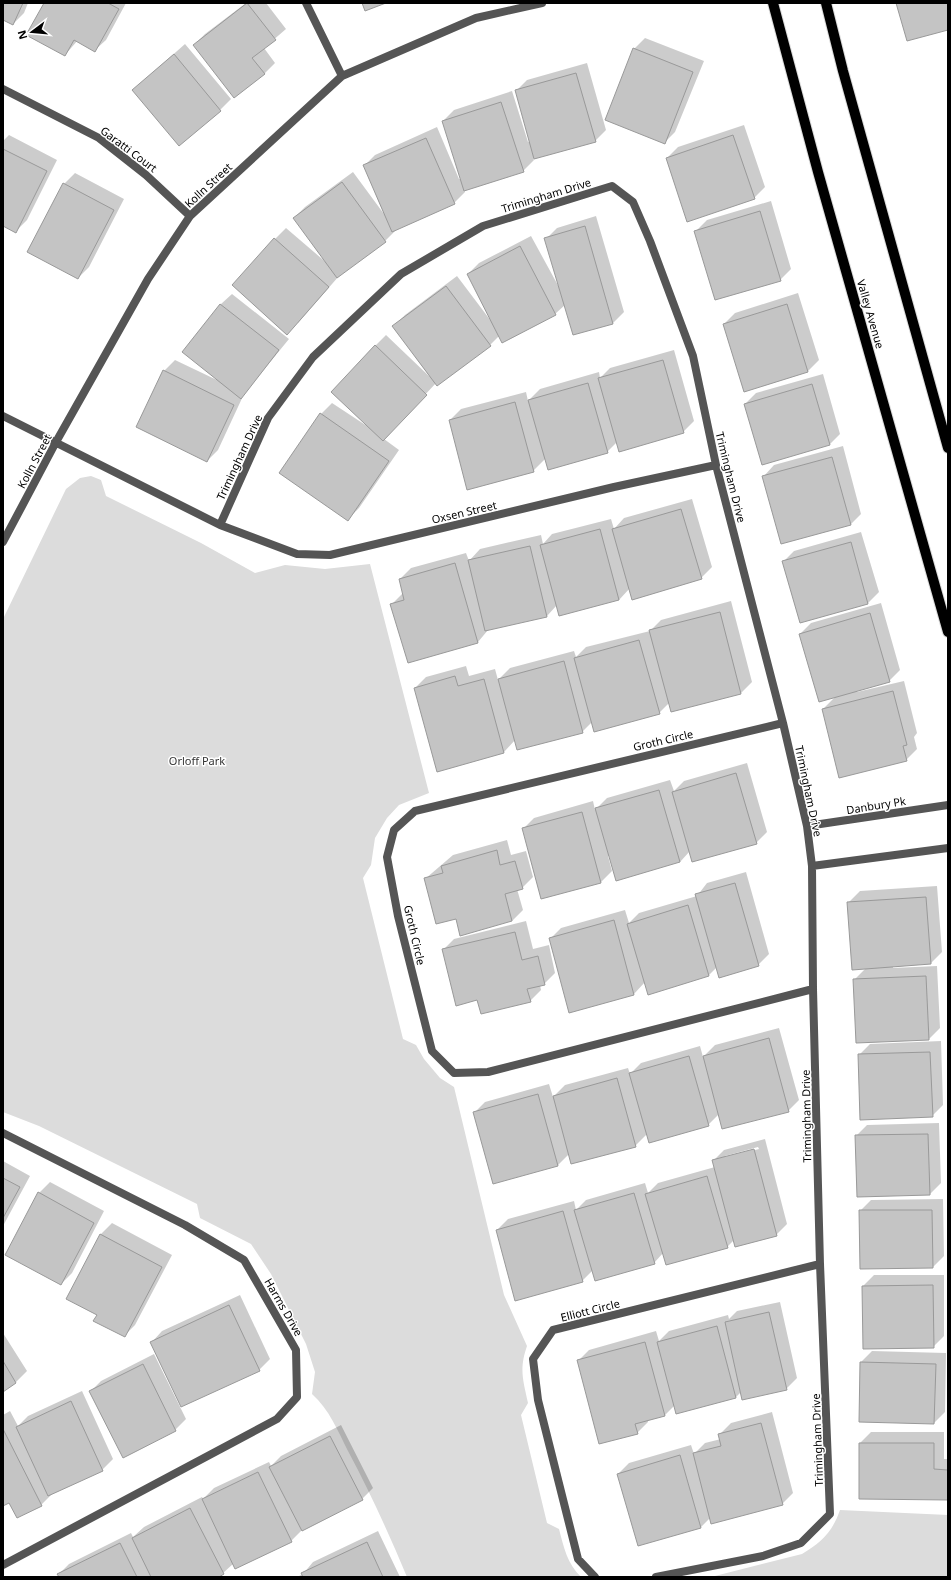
<svg xmlns="http://www.w3.org/2000/svg" width="951" height="1580" font-family="'Noto Sans',sans-serif">
<style>
.green{fill:#dcdcdc}
.shadow{fill:#0003;fill-rule:evenodd}
.building{fill:#c4c4c4;stroke:#999}
.lines{fill:none;stroke-linecap:round;stroke-linejoin:round}
.primary-casing{stroke:#dbdbdb;stroke-width:12}
.street{stroke:#555;stroke-width:8}
.primary{stroke:#000;stroke-width:10}
.labels{text-anchor:middle;dominant-baseline:central;stroke-width:3;stroke-linejoin:round;paint-order:stroke}
.street-label{font-size:11px;fill:#000;stroke:#fff}
.park-label{font-size:11px;fill:#333;stroke:#fff}
</style>
<rect width="100%" height="100%" fill="#fff"/>
<path class="green" d="M91 476 101 480 106 496 201 543 255 573 285 565 325 569 370 564 429 793 399 805 387 818 375 838 371 865 363 878 403 1039 416 1045 424 1059 440 1078 454 1087 504 1295 527 1346C519 1369 523 1380 528 1403L521 1415 547 1523 559 1529C564 1548 567 1563 581 1577H407C389 1534 370 1492 348 1451 338 1431 329 1409 312 1394L315 1372 306 1344 271 1274 251 1244 200 1218 197 1204 39 1126 3 1112V619L66 489 80 478Z
M840 1510 948 1515V1577H711L802 1554C821 1543 833 1531 840 1510Z"/>
<path class="shadow" d="M3 3H28L24 13 13 24 3 19Z
M45 3H126L106 40 95 50 78 40 65 55Z
M246 3H266L286 29 264 48 275 63 264 74 194 45 205 34Z
M645 38 704 61 675 132 664 143 634 49Z
M185 44 231 99 220 110 133 90Z
M587 63 606 130 595 141 533 158 534 160 523 171 464 190 465 192 454 203 395 229 396 230 385 241 339 276 298 323 275 239 286 228 328 264 294 218 305 207 353 172 384 214 364 166 375 155 437 127 459 179H461L443 121 454 110 512 91 528 142 530 141 516 91 527 80Z
M744 125 765 187 754 198 667 158 678 147Z
M9 135 57 160 27 220 16 231 3 225V141Z
M75 173 124 199 89 267 78 278 64 184Z
M771 201 791 269 780 280 696 231 707 220Z
M596 216 624 312 613 323 565 305 555 314 500 335 490 345 436 383 384 439 399 450 359 508 348 519 321 414 332 403 370 428 375 346 386 335 430 377 394 326 405 315 457 276 491 321 468 274 479 263 531 236 560 289 546 239 557 228Z
M798 293 819 360 808 371 744 391 724 324 735 313Z
M232 294 289 339 244 394 218 450 207 461 164 371 175 360 219 381 184 352 221 304Z
M674 350 694 421 683 432 617 442 607 452 546 458 533 471 450 420 461 409 526 392 528 401 540 389 599 372 600 378 610 368Z
M823 374 840 434 829 445 745 404 756 393Z
M843 446 861 514 850 525 764 476 774 465Z
M692 499 712 567 701 578 630 588 619 600 557 605 547 616 488 630 478 642 408 662 392 604 403 593 400 579 411 568 466 553 469 561 480 549 541 535 543 544 552 534 611 519 614 529 624 518Z
M861 532 879 592 868 603 800 622 783 562 794 551Z
M731 601 752 682 741 693 672 711 669 703 659 713 592 722 582 732 515 740 504 752 437 770 415 688 426 677 466 666 469 676 495 669 498 680 510 668 574 651 576 657 586 647 650 631 661 620Z
M881 603 900 670 889 681 856 691 857 692 904 681 917 733 914 737 917 749 906 760 823 709 835 697 800 634 811 623Z
M747 763 767 832 756 843 690 851 680 862 610 856H608L612 871 601 882 541 898 523 829 534 818 593 801 595 810 607 798 670 780 674 791 684 781Z
M507 840 511 855 526 851 533 877 522 888 517 889 523 910 512 921 456 918 425 879 453 855Z
M746 872 769 954 758 965 717 967 708 976 645 982 634 994 570 1012 550 939 561 928 625 910 629 923 639 913 697 896 707 883Z
M937 886 942 952 931 963 893 966V968L937 966 940 1028 929 1039 857 1042 854 980 866 968 849 902 860 891Z
M526 921 533 949 549 945 555 973 544 984 540 985 541 990 530 1001 478 999 443 950 454 939Z
M779 1028 799 1100 788 1111 719 1114 708 1125 647 1134 635 1146 569 1154 558 1165 494 1183 474 1113 485 1102 549 1084 553 1097 565 1085 628 1068 630 1074 641 1063 700 1046 703 1057 715 1045Z
M941 1041 943 1105 932 1116 859 1055 870 1044Z
M939 1123 941 1183 930 1194 856 1136 867 1125Z
M765 1139 787 1224 776 1235 734 1240 727 1247 663 1253 654 1263 593 1270 582 1281 497 1230 508 1219 574 1201 576 1210 586 1200 645 1183 648 1193 658 1183 715 1167 713 1161 724 1150ZM758 1147 759 1149 725 1158V1156Z
M3 1161 30 1176 3 1226Z
M50 1182 104 1211 72 1273 61 1284 39 1193Z
M943 1199 944 1256 933 1267 860 1211 871 1200Z
M112 1223 172 1255 135 1325 124 1336 98 1314 67 1298 101 1234Z
M874 1275H944V1336L933 1347 863 1286Z
M240 1295 270 1359 259 1370 152 1342 162 1331Z
M780 1302 797 1378 786 1389 742 1391 736 1397 677 1413 675 1405 665 1415 648 1420V1422L637 1433 578 1361 589 1350 656 1331 659 1341 669 1331 728 1315 729 1319 737 1311Z
M3 1333 27 1371 16 1382 3 1390Z
M872 1351 946 1353 945 1412 934 1423 861 1362Z
M154 1354 186 1419 175 1430 90 1392 101 1381Z
M82 1391 113 1459 102 1470 52 1494 41 1505 9 1501 3 1504V1415L10 1411 18 1426 28 1416Z
M772 1412 793 1493 782 1504 711 1517 701 1527 618 1474 629 1463 691 1445 694 1454 705 1443 721 1439 720 1434 731 1423Z
M341 1425 373 1488 362 1499 302 1530 291 1541 233 1564 223 1573 216 1577H60L58 1575 69 1564 131 1533 133 1537 144 1527 202 1497 203 1499 214 1488 269 1462 271 1466 281 1456Z
M871 1432H944V1459H948V1499L860 1443Z
M378 1531 400 1577H297L303 1574 313 1562Z"/>
<path class="building" d="M3 3H23L13 25 3 20Z
M44 3H108L119 9 95 52 74 40 65 56 26 35Z
M247 3 276 40 252 58 265 74 234 98 193 45Z
M362 3H386L365 11Z
M896 3H948V30L907 41Z
M633 48 693 72 665 144 605 120Z
M174 54 221 111 179 146 132 90Z
M576 73 596 142 534 159 515 90Z
M501 102 524 172 464 191 442 121Z
M733 135 755 199 687 222 666 158Z
M426 138 455 204 392 232 363 165Z
M3 149 47 171 16 233 3 226Z
M342 182 386 242 337 278 293 218Z
M63 183 114 210 78 279 27 252Z
M760 211 781 281 715 300 694 231Z
M585 226 613 324 573 335 544 238Z
M274 238 329 287 287 335 232 285Z
M520 246 556 315 502 343 467 274Z
M446 286 491 346 437 386 392 326Z
M220 304 279 350 241 399 182 352Z
M787 304 808 372 744 392 723 324Z
M375 345 427 395 383 441 331 392Z
M663 360 684 433 619 452 598 378Z
M163 370 234 405 207 462 136 427Z
M588 383 608 453 548 470 528 400Z
M812 384 830 445 762 465 744 404Z
M515 402 534 472 467 490 449 420Z
M320 413 389 461 348 521 279 473Z
M832 457 851 525 781 544 762 476Z
M681 509 702 579 632 600 612 529Z
M600 529 619 600 559 616 540 545Z
M851 542 868 604 800 623 782 561Z
M530 546 547 617 485 631 468 560Z
M455 563 478 643 408 663 390 604 404 600 399 579Z
M720 612 741 694 671 712 649 630Z
M870 613 890 682 819 702 799 634Z
M639 640 660 714 594 732 574 658Z
M564 661 583 733 517 750 498 679Z
M455 676 458 686 484 679 504 753 437 772 414 688Z
M893 691 907 745 903 746 907 761 839 778 822 709Z
M736 773 757 844 692 862 672 792Z
M659 790 680 862 616 881 595 808Z
M582 812 601 883 541 899 522 828Z
M497 850 500 865 515 861 523 889 505 894 512 921 460 936 456 919 436 924 424 878 443 873 441 866Z
M735 883 759 966 719 978 695 894Z
M926 897 931 964 852 970 847 902Z
M688 905 709 976 648 995 627 924Z
M614 920 634 995 569 1013 549 938Z
M515 932 522 960 538 956 545 985 527 989 531 1002 481 1014 477 1000 456 1006 442 949Z
M926 976 929 1040 856 1043 853 979Z
M769 1038 789 1112 722 1129 703 1056Z
M930 1052 933 1117 860 1120 858 1054Z
M689 1056 709 1126 649 1143 629 1073Z
M617 1078 636 1147 571 1164 553 1096Z
M538 1094 558 1166 493 1184 473 1112Z
M928 1134 930 1195 857 1197 855 1135Z
M754 1149 777 1236 735 1247 712 1160Z
M707 1176 728 1248 666 1265 645 1194Z
M3 1178 20 1187 3 1218Z
M38 1192 94 1223 61 1285 5 1255Z
M634 1193 655 1264 595 1281 574 1210Z
M859 1210H932L933 1268 860 1269Z
M563 1211 583 1282 515 1301 496 1230Z
M100 1234 162 1267 125 1337 93 1321 97 1315 66 1299Z
M933 1285 934 1348 863 1349 862 1286Z
M229 1305 260 1371 181 1407 150 1342Z
M769 1312 787 1390 742 1400 725 1322Z
M717 1326 736 1398 676 1414 657 1342Z
M645 1342 665 1416 635 1424 638 1434 599 1444 577 1360Z
M3 1361 16 1383 3 1392Z
M860 1362 936 1364 934 1424 859 1422Z
M143 1364 176 1431 123 1458 89 1391Z
M71 1401 103 1471 48 1496 16 1427Z
M761 1423 783 1505 711 1524 693 1453 721 1446 718 1434Z
M3 1429 42 1506 17 1518 9 1503 3 1506Z
M330 1436 363 1500 302 1531 269 1467Z
M859 1443H934V1469L948 1470V1500L859 1499Z
M680 1455 701 1528 638 1546 617 1474Z
M258 1472 292 1542 235 1569 202 1499Z
M190 1508 224 1574 219 1577H151L132 1538Z
M367 1542 383 1577H303L301 1573Z
M120 1543 137 1577H59L57 1574Z"/>
<g class="lines">
<defs>
<path id="primary" d="M773 3 818 172 948 632
M826 3 843 71 948 448"/>
</defs>
<use href="#primary" class="primary-casing"/>
<path class="street" d="M306 3 342 76
M3 89 99 138 146 175 190 216
M3 416 220 525 268 418 313 357 401 274 483 226 612 186 633 202 650 241 693 356 716 465 783 723 807 826 812 866 813 989 820 1264 830 1514 801 1543 763 1556 656 1577
M220 525 297 554 330 555 614 487 716 465
M3 542 56 442 148 279 190 216 342 76 476 18 542 3
M783 723 415 811 394 830 387 857 398 916 432 1051 454 1073 488 1072 813 989
M807 826 948 805
M812 866 948 848
M3 1133 185 1225 244 1260 296 1350 297 1397 277 1419 3 1565
M595 1577 578 1559 538 1400 533 1359 553 1330 820 1264"/>
<use href="#primary" class="primary"/>
</g>
<g class="labels">
<g class="street-label">
<text transform="translate(129 149) rotate(37)">Garatti Court</text>
<text transform="translate(208 185) rotate(-43)">Kolln Street</text>
<text transform="translate(546 195) rotate(-17)">Trimingham Drive</text>
<text transform="translate(871 314) rotate(74)">Valley Avenue</text>
<text transform="translate(239 457) rotate(-65)">Trimingham Drive</text>
<text transform="translate(34 461) rotate(-62)">Kolln Street</text>
<text transform="translate(731 477) rotate(76)">Trimingham Drive</text>
<text transform="translate(464 512) rotate(-13)">Oxsen Street</text>
<text transform="translate(663 740) rotate(-13)">Groth Circle</text>
<text transform="translate(809 791) rotate(78)">Trimingham Drive</text>
<text transform="translate(876 805) rotate(-9)">Danbury Pk</text>
<text transform="translate(415 935) rotate(77)">Groth Circle</text>
<text transform="translate(806 1116) rotate(-91)">Trimingham Drive</text>
<text transform="translate(284 1307) rotate(60)">Harms Drive</text>
<text transform="translate(590 1310) rotate(-14)">Elliott Circle</text>
<text transform="translate(817 1440) rotate(-92)">Trimingham Drive</text>
</g>
<g class="park-label">
<text x="197" y="760">Orloff Park</text>
</g>
</g>
<rect width="951" height="1580" fill="none" stroke="#000000" stroke-width="8"/>
<g transform="translate(32 32) rotate(254)" stroke="#ffffff" stroke-width="3" paint-order="stroke">
<path d="M0-3L7 15L0 10L-7 15Z" fill="#000000"/>
<text y="-6" font-size="11" font-weight="bold" text-anchor="middle" fill="#000000">N</text>
</g>
</svg>
